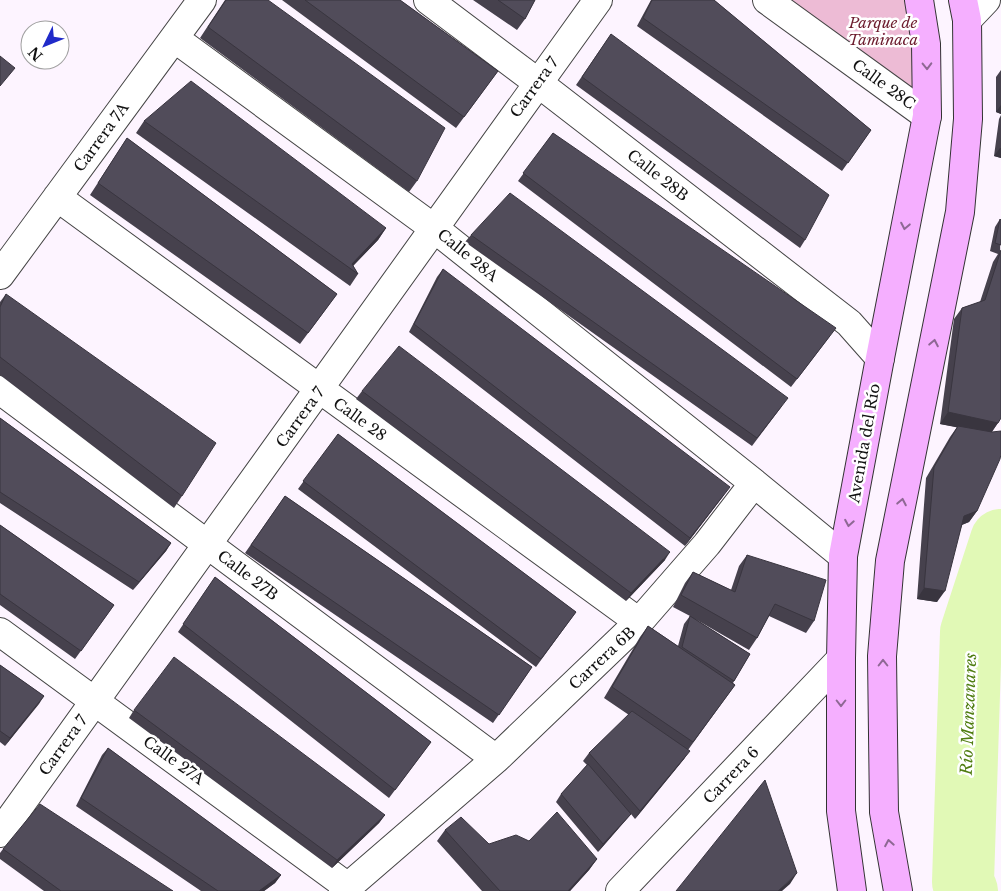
<svg xmlns="http://www.w3.org/2000/svg" width="1001" height="891" font-family="'Libre Baskerville',serif">
<style>
.green{fill:#edbbd5}
.lines{fill:none;stroke-linecap:round;stroke-linejoin:round}
.river{stroke:#e1f9b6;stroke-width:62}
.street-casing{stroke:#444;stroke-width:30}
.secondary-casing{stroke:#333;stroke-width:30}
.street{stroke:#fff;stroke-width:28}
.secondary{stroke:#f5afff;stroke-width:28}
.wall{fill:#46414d}
.shaded-wall{fill:#39353f}
.building{fill:#514c5a;stroke:#39353f}
.oneway{stroke:#8e6894}
.labels{text-anchor:middle;dominant-baseline:central;stroke-width:5;stroke-linejoin:round;paint-order:stroke}
.park-label{font-size:15px;font-style:italic;fill:#6d1c2e;stroke:#fff}
.street-label{font-size:15px;fill:#111;stroke:#fff}
.water-label{font-size:16px;font-style:italic;fill:#4f7d11;stroke:#fff}
</style>
<rect width="100%" height="100%" fill="#fdf4ff"/>
<path class="green" d="M791 0H911L915 92Z"/>
<g class="lines">
<path class="river" d="M967 891 963 882 971 632 1001 540"/>
<defs>
<path id="street" d="M428 0 537 82 849 323 880 358
M767 0 927 116
M967 20 986 0
M174 38 435 229 754 483
M57 197 639 622
M0 275 202 0
M0 390 496 759
M0 632 348 887
M0 833 598 0
M343 891 496 759 639 622 707 544 754 483 843 556
M620 891 841 659"/>
<path id="secondary" d="M852 891 841 811V659L843 556 880 358 927 116 926 44 919 0
M898 891 884 812 882 656 890 561 960 212 968 119 967 20 963 0"/>
</defs>
<use href="#street" class="street-casing"/>
<use href="#secondary" class="secondary-casing"/>
<use href="#street" class="street"/>
<use href="#secondary" class="secondary"/>
</g>
<path class="wall" d="M225 0H268L417 181 409 192 200 38Z
M282 0H400L498 71 456 128Z
M473 0H535L525 19 517 30Z
M651 0H714L871 130 842 171 637 26Z
M611 34 805 240 800 248 576 85Z
M1001 70V114L996 112V77Z
M1001 115V158L994 156 999 119Z
M144 121 386 228 378 240 353 266 358 274 350 286 136 133Z
M553 133 830 336 791 387 518 181Z
M127 138 337 294 300 344 90 195Z
M1000 219 1001 418 992 432 977 511 969 522 962 525 937 602 917 599 926 478 950 437 957 427 940 424 954 319 962 308 980 302 993 262 998 254 990 251 995 227Z
M471 235 782 406 752 446 465 242Z
M443 269 724 495 685 546 409 332 437 277Z
M6 294 182 496 174 508 0 375V302Z
M362 391 665 560 626 601 356 399Z
M0 418 171 543 166 551 133 590 0 503Z
M338 434 576 612 536 667 298 489Z
M285 496 532 667 493 723 245 553Z
M0 525 114 605 75 659 0 605Z
M747 555 814 621 806 633 769 616 757 638 749 650 695 619 750 654 733 683 735 685 688 750 684 759 635 819 631 814 625 821 598 852 556 802 561 794 587 765 583 761 589 753 629 715 604 698 640 637 648 626 678 646 684 624 690 616 673 607 685 583 693 572 731 590 739 566Z
M215 577 431 742 389 798 178 632Z
M0 665 44 696 5 746 0 742Z
M134 710 385 815 379 823 332 868 129 718Z
M108 748 281 875 275 883 264 891H201L76 806 102 755Z
M445 830 489 844 529 841 597 859 589 870 570 891H482L437 841Z
M3 849 173 891H44L0 859V853Z"/>
<path class="shaded-wall" d="M1001 105V114L996 112Z
M1000 148H1001V158L994 156Z
M386 228 378 240 350 269 352 264Z
M948 412 998 423 990 434 940 424Z
M730 487 724 495 685 546 690 538Z
M977 511 969 522 956 527 964 516Z
M171 543 166 551 133 590 139 582Z
M670 552 665 560 626 601 631 593Z
M924 588 945 591 937 602 917 599Z
M44 696 39 704 5 746 10 738Z
M690 751 684 759 635 819 640 811Z
M631 814 625 821 598 852 603 844Z
M385 815 379 823 332 868 337 860Z
M597 859 589 870 570 891H568Z
M797 873 790 884 782 891H778Z
M281 875 275 883 264 891H259Z"/>
<path class="building" d="M226 0H268L445 128 417 181 208 27Z
M305 0H400L498 71 464 117Z
M498 0H535L525 19Z
M652 0H714L871 130 848 163 643 18Z
M611 34 829 195 805 240 582 77Z
M0 56 15 68 0 86Z
M191 81 386 228 352 264 358 274 144 121Z
M553 133 836 328 797 379 523 173Z
M127 138 337 294 308 333 98 183Z
M510 193 788 398 757 438 471 235Z
M1000 219 1001 220V245L995 243Z
M1001 250V418L998 423 948 412 962 308 985 300Z
M443 269 730 487 690 538 414 324Z
M6 294 216 443 182 496 0 357V307Z
M399 346 670 552 631 593 362 391Z
M0 418 171 543 139 582 0 492Z
M958 426 992 432 1001 431V454L1000 459 977 511 964 516 945 591 924 588 934 467Z
M338 434 576 612 541 659 303 481Z
M285 496 532 667 499 715 251 545Z
M0 525 114 605 81 651 0 594Z
M747 555 826 580 814 621 775 604 757 638 681 595 693 572 735 592Z
M215 577 431 742 395 790 183 624Z
M690 616 750 654 734 681 682 647Z
M648 626 735 685 693 742 612 687Z
M174 657 385 815 337 860 134 710Z
M0 665 44 696 10 738 0 731Z
M632 711 690 751 640 811 589 753Z
M108 748 281 875 259 891H218L81 798Z
M588 764 631 814 603 844 561 794Z
M765 780 797 873 778 891H676Z
M40 804 173 891H61L3 849Z
M557 812 597 859 568 891H500L445 830 461 817 489 844 516 835 529 841Z"/>
<defs><path id="oneway-chevron" d="M-2-3.5L2.5 0L-2 3.5" fill="none" stroke-width="1.6" stroke-linecap="round" stroke-linejoin="round" transform="scale(1.25)"/></defs>
<g class="oneway">
<use href="#oneway-chevron" transform="translate(927 66) rotate(89)"/>
<use href="#oneway-chevron" transform="translate(905 226) rotate(101)"/>
<use href="#oneway-chevron" transform="translate(934 343) rotate(-79)"/>
<use href="#oneway-chevron" transform="translate(902 502) rotate(-79)"/>
<use href="#oneway-chevron" transform="translate(849 523) rotate(100)"/>
<use href="#oneway-chevron" transform="translate(883 663) rotate(-90)"/>
<use href="#oneway-chevron" transform="translate(841 703) rotate(90)"/>
<use href="#oneway-chevron" transform="translate(889 843) rotate(-100)"/>
</g>
<g class="labels">
<g class="park-label">
<text x="883" y="22">Parque de<tspan x="883" dy="17">Taminaca</tspan></text>
</g>
<g class="street-label">
<text transform="translate(884 84) rotate(36)">Calle 28C</text>
<text transform="translate(534 87) rotate(-54)">Carrera 7</text>
<text transform="translate(101 137) rotate(-54)">Carrera 7A</text>
<text transform="translate(658 175) rotate(38)">Calle 28B</text>
<text transform="translate(468 255) rotate(39)">Calle 28A</text>
<text transform="translate(300 417) rotate(-54)">Carrera 7</text>
<text transform="translate(360 419) rotate(36)">Calle 28</text>
<text transform="translate(864 443) rotate(-80)">Avenida del Río</text>
<text transform="translate(248 575) rotate(37)">Calle 27B</text>
<text transform="translate(602 658) rotate(-43)">Carrera 6B</text>
<text transform="translate(63 745) rotate(-54)">Carrera 7</text>
<text transform="translate(174 760) rotate(36)">Calle 27A</text>
<text transform="translate(731 775) rotate(-46)">Carrera 6</text>
</g>
<g class="water-label">
<text transform="translate(968 714) rotate(-88)">Río Manzanares</text>
</g>
</g>
<g transform="translate(45 45) rotate(227)"><circle r="24" fill="#ffffff" stroke="#a0a0a0"/>
<path d="M0-4L9 19L0 12L-9 19Z" fill="#202ac9"/>
<text y="-8" font-size="14" font-weight="bold" text-anchor="middle" fill="#111111">N</text>
</g>
</svg>
